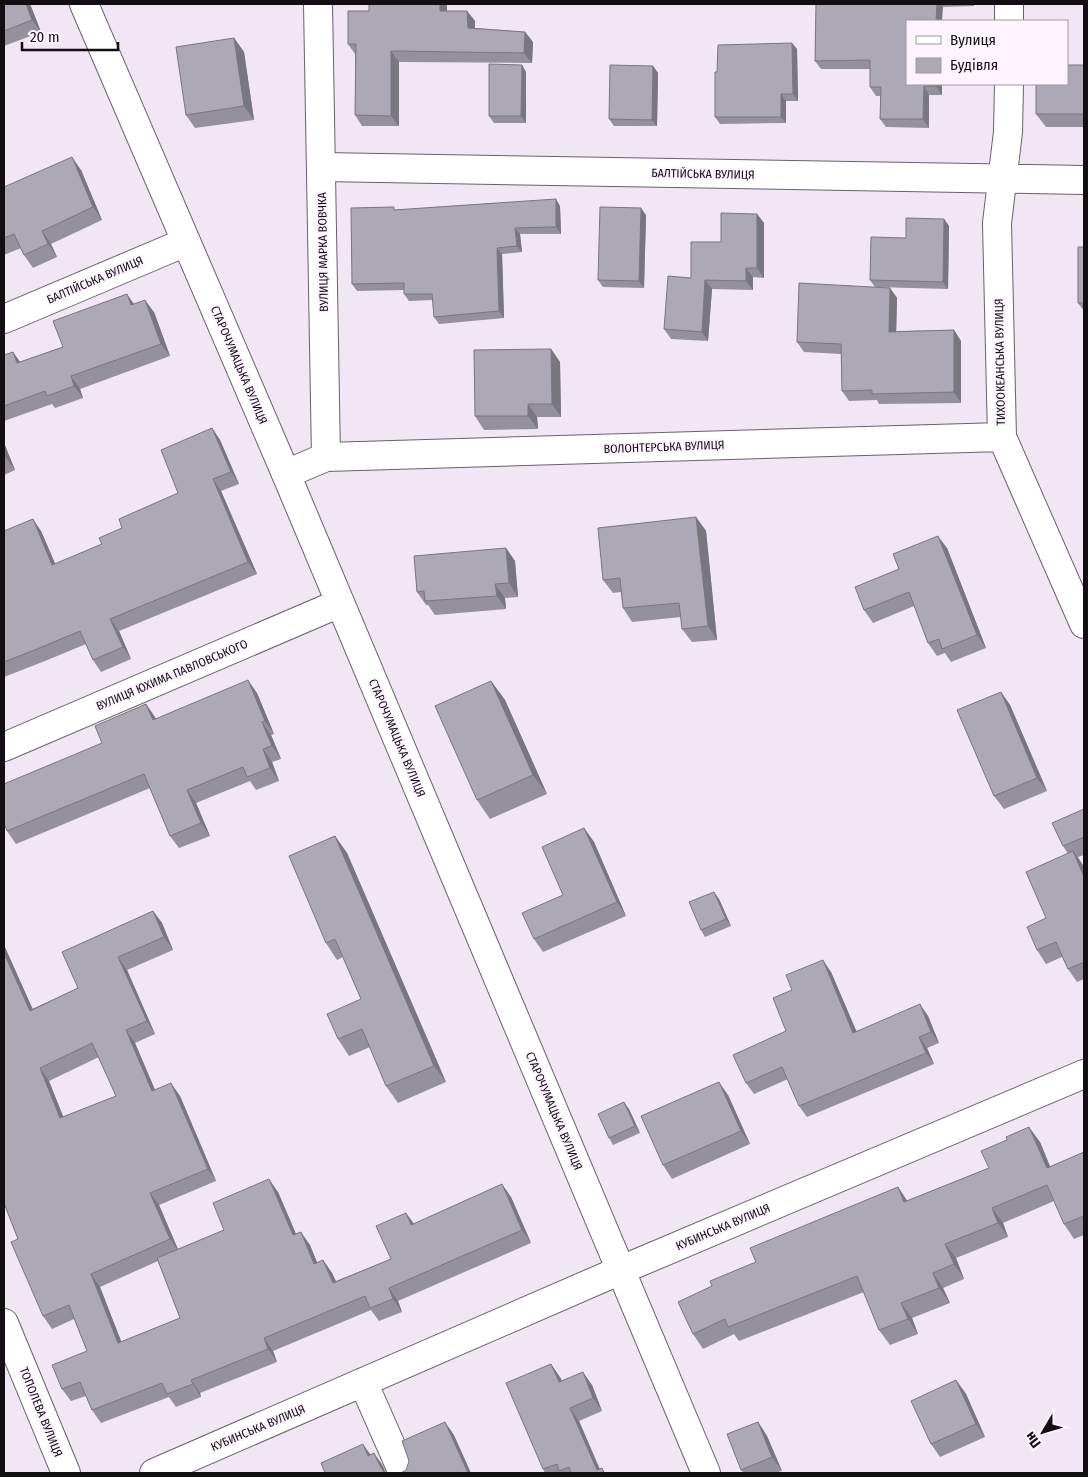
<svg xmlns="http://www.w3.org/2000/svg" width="1088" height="1477" font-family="'Fira Sans Condensed',sans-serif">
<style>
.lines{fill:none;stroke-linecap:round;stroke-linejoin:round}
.minor-casing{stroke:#69616c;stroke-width:30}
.tertiary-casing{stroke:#69616c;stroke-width:30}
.minor{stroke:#fff;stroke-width:28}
.tertiary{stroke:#fff;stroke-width:28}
.wall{fill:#94909d;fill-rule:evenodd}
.shaded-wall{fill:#78767f}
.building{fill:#aca8b6;stroke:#78767f;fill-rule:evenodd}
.labels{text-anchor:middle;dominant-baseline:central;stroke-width:4.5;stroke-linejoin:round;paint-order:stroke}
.street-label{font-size:12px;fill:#120e13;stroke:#fdf4ff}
</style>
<rect width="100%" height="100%" fill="#f1e6f3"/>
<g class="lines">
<defs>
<path id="minor" d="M1009 21V4
M1009 84 1008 132 997 223 1002 437 1084 624
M322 167 1084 180
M4 319 186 242
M326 457 1002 437
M286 474 326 457 318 4
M4 747 340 603
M4 1323 66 1473
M363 1382 403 1473
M154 1473 621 1270 1084 1074"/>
<path id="tertiary" d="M84 4 286 474 706 1473"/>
</defs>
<use href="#minor" class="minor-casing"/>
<use href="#tertiary" class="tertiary-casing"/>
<use href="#minor" class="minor"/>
<use href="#tertiary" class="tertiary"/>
</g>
<path class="wall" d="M4 4H30L41 32 4 46Z
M369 4H447V11H467L475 21V28L525 32 533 42 532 63 399 62V126H362L355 115V54L348 44 369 11Z
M816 4H974V6L943 7 907 84H942V95H929V128L886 127 880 119V96H876L870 87V69H821L815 61Z
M234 38 244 52 254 120 195 128 186 115Z
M797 49 798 101H786V123L720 124 715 117 717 72Z
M522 65 526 72V123H494L489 116Z
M1084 65V127H1046L1036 114Z
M653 66 658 73 657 126H614L609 119Z
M81 170 102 220 51 244 57 257 33 268 24 255 21 248 4 255V187Z
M560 206 561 234H520L522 252 502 254 504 318 439 324 434 317 433 300 409 301 404 294V290L357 291 352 284 396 210Z
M757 214 764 223V278L753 277V290L712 289 708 341 671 339 664 329 691 278 721 242Z
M646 215 644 288 603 287 598 280Z
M944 219 949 226 948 289 875 287 870 280Z
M1084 247V311L1078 303Z
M890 288 897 298 896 331 954 330 961 341V403L879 404 877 400 849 401 842 391 841 354 804 352 797 342Z
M134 304 154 312 170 356 80 389 83 398 55 408 52 404 4 421V355L13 352 20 362 63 347Z
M551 349 560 362 561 417H537L538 429 484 430 475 416Z
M212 428 220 440 239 484 221 491 257 574 119 631 131 659 101 672 93 660 86 644 45 661 4 677V531H41L55 564 102 544 122 528 178 493Z
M4 443 15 470 4 475Z
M696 517 706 531 717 640 692 642 682 629 681 617 632 622 623 608 621 592 613 593 603 580Z
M506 548 515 561 518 597 505 598 506 609 435 615 428 605H426L417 592Z
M947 548 986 648 951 662 945 653 937 656 928 643 914 606 873 623 864 610 899 569Z
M491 681 505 700 547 794 490 819 477 800Z
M1001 692 1010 705 1047 791 1004 809 994 796Z
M257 693 274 734 271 735 281 759 272 762 279 781 256 790 250 781 196 803 210 836 179 848 170 836 150 788 16 844 7 831 146 704 156 719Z
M1084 809V855L1078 857 1084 868V979L1077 982 1068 969 1062 957 1046 964 1037 950 1046 918 1068 854 1063 846Z
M584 828 594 842 626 916 543 952 534 939 563 895Z
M335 836 347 853 446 1082 398 1103 386 1086 370 1047 349 1056 338 1039 361 999 343 957 337 960 326 943Z
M719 899 731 926 705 937 701 930Z
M153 911 162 923 173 950 127 970 155 1034 135 1043 155 1090 180 1096 216 1181 159 1205 178 1249 224 1230 278 1192 296 1234 310 1245 317 1263 323 1260 332 1273 336 1281 391 1259 414 1224 511 1197 531 1243 398 1301 402 1312 379 1321 371 1310 273 1351 277 1362 200 1393 201 1397 176 1407 169 1397 101 1423 92 1410 86 1396 71 1401 62 1389 87 1351 74 1319 52 1329 43 1316 18 1239 4 1204V1205V945L32 1009 78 988ZM99 1057 116 1096 63 1117 49 1081ZM158 1261 180 1318 121 1342 100 1287Z
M831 972 856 1031 928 1016 939 1043 927 1048 934 1064 807 1117 799 1106 788 1079 754 1094 746 1083 786 1031 792 990Z
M728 1095 750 1144 672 1179 663 1165Z
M629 1109 640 1133 613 1145 609 1138Z
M1040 1142 1050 1167 1084 1152V1235L1074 1239 1064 1224 1054 1201 1003 1223 1008 1237 956 1258 964 1279 943 1288 950 1303 912 1318 918 1334 890 1345 879 1330 864 1292 739 1341 734 1334 703 1349 693 1334 712 1286 898 1187 907 1201 989 1168Z
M560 1377 562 1381 592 1385 602 1411 579 1421 600 1469 602 1468 605 1473H545L543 1469Z
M956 1380 966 1394 985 1437 940 1457 931 1444Z
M758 1422 767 1436 782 1471 775 1473H744L741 1470Z"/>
<path class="shaded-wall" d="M26 4H30L41 32 32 20Z
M440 4H447V22L440 11Z
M937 4H940L943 7 942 21H936Z
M467 11 475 21V39L468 28Z
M525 32 533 42 532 63 524 53Z
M234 38 244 52 254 120 244 106Z
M792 43 797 49 798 101 793 94Z
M391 51 399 62V126L391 116Z
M522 65 526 72V123L521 116Z
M653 66 658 73 657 126 652 120Z
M936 84H942V95L936 86Z
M924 86 929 95V128L923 119Z
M781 94 786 101V123L781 117Z
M72 157 81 170 102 220 93 207Z
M556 199 560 206 561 234 556 227Z
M641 208 646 215 644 288 639 281Z
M757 214 764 223V278L757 268Z
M944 219 949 226 948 289 943 282Z
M515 228 520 234 522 252 517 246Z
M42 231 51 244 57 257 48 244Z
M497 248 502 254 504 318 499 311Z
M746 268 753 277V290L746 281Z
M705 280 712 289 708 341 702 332Z
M890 288 897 298 896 342 889 332Z
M127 294 136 307 131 305Z
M145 300 154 312 170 356 161 344Z
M954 330 961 341V403L954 392Z
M551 349 560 362 561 417 552 404Z
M13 352 22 365 17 363Z
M71 376 80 389 83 398 74 386Z
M528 404 537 417 538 429 528 416Z
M212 428 220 440 239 484 231 472Z
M4 443 15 470 6 458 4 451Z
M213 479 221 491 257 574 248 562Z
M696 517 706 531 717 640 708 626Z
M33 519 41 531 61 577 52 565Z
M938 536 947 548 986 648 977 635Z
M506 548 515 561 518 597 509 583Z
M495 584 505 598 506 609 497 596Z
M110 619 119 631 131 659 123 647Z
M248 680 257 693 274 734 265 721Z
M491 681 505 700 547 794 533 775Z
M1001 692 1010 705 1047 791 1037 778Z
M146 704 155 717 162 733 153 720Z
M262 722 271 735 281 759 272 746Z
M263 749 272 762 279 781 270 768Z
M187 790 196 803 210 836 201 823Z
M584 828 594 842 626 916 617 902Z
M335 836 347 853 446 1082 434 1066Z
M1073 851 1083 865 1084 868V877Z
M714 892 719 899 731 926 726 919Z
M153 911 162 923 173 950 164 937Z
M4 945 39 1023 30 1011 4 953Z
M118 957 127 970 155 1034 147 1021Z
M823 960 831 972 862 1044 853 1033Z
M920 1004 928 1016 939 1043 931 1032Z
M126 1030 135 1043 161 1104 152 1091Z
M919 1037 927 1048 934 1064 926 1053Z
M40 1068 49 1081 69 1131 60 1118Z
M719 1082 728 1095 750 1144 741 1131Z
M171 1083 180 1096 216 1181 208 1169Z
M624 1102 629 1109 640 1133 635 1126Z
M1029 1127 1040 1142 1057 1183 1047 1168Z
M269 1179 278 1192 302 1248 293 1235Z
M502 1184 511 1197 531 1243 522 1230Z
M898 1187 908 1202H904Z
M150 1193 159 1205 179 1252 170 1239Z
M992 1208 1003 1223 1008 1237 998 1223Z
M406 1213 415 1225H411Z
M301 1232 310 1245 323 1277 314 1264Z
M945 1244 956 1258 964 1279 954 1264Z
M323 1260 332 1273 342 1295 333 1283Z
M933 1273 943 1288 950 1303 939 1288Z
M91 1274 100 1287 127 1356 118 1343Z
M389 1288 398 1301 402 1312 393 1299Z
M901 1303 912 1318 918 1334 908 1319Z
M264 1338 273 1351 277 1362 268 1349Z
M551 1364 560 1377 568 1395 559 1382Z
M583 1372 592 1385 602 1411 593 1398Z
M191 1380 200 1393 201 1397 193 1384Z
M956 1380 966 1394 985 1437 976 1424Z
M570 1408 579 1421 601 1473 597 1470Z
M445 1422 454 1435 471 1473H468Z
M758 1422 767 1436 782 1471 772 1457Z
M363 1444 372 1457 368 1456Z
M374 1453 383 1466 386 1473H384L380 1466Z"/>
<path class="building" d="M4 4H26L32 20 4 31Z
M369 4H440V11H467L468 28 525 32 524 53 391 51V116L355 115 356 44H348V11H369Z
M816 4H937L936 21H907V84H936V86H924L923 119H880L881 87H870V60L815 61Z
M234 38 244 106 186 115 176 47Z
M792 43 793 94H781V117H715V72H717L718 45Z
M489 64 522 65 521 116H489Z
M610 65 653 66 652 120 609 119Z
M1067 65H1084V114H1036V84H1067Z
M72 157 93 207 42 231 48 244 24 255 14 234 4 238V187Z
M556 199V227L515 228 517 246 497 248 499 311 434 317 432 294H404V283L352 284 351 208 394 207V210Z
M600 207 641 208 639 281 598 280Z
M721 213 757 214V268H746V281L705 280 702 332 664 329 668 276 691 278V242H721Z
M906 218 944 219 943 282 870 280 871 237 906 238Z
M1078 247H1084V303H1078Z
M799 283 890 288 889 332 954 330V392L872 394V390L842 391 841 344 797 342Z
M127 294 131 305 145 300 161 344 71 376 74 386 47 396 45 391 4 406V355L13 352 17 363 63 347 53 321Z
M551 349 552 404H528V416H475L474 350Z
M212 428 231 472 213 479 248 562 110 619 123 647 93 660 80 631 37 649 4 662V531L33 519 52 565 102 544 99 538 122 528 119 519 178 493 161 450Z
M4 451 6 458 4 459Z
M696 517 708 626 682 629 679 603 623 608 620 578 603 580 598 528Z
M938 536 977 635 942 649 939 639 928 643 909 592 864 610 855 587 899 569 893 554Z
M506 548 509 583 495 584 497 596 425 601 424 591 417 592 414 556Z
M248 680 265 721 262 722 272 746 263 749 270 768 247 777 243 767 187 790 201 823 170 836 144 774 7 831 4 823V784L102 743 95 726 146 704 153 720Z
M491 681 533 775 477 800 435 706Z
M1001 692 1037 778 994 796 957 710Z
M1084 809V837L1063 846 1052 823Z
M584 828 617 902 534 939 522 913 563 895 542 847Z
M335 836 434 1066 386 1086 362 1029 338 1039 327 1014 361 999 335 939 326 943 289 856Z
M1073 851 1084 877V962L1068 969 1056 942 1037 950 1027 927 1046 918 1026 872Z
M714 892 726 919 701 930 689 902Z
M153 911 164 937 118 957 147 1021 126 1030 152 1091 171 1083 208 1169 150 1193 170 1239 91 1274 118 1343 180 1318 157 1258 224 1230 213 1203 269 1179 293 1235 301 1232 314 1264 323 1260 333 1283 391 1259 376 1226 406 1213 411 1225 502 1184 522 1230 389 1288 393 1299 370 1308 365 1296 264 1338 268 1349 191 1380 193 1384 167 1394 162 1383 92 1410 80 1382 62 1389 52 1365 87 1351 69 1305 43 1316 11 1242 18 1239 4 1203V953L30 1011 78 988 62 952ZM92 1043 116 1096 60 1118 40 1068Z
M823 960 853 1033 920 1004 931 1032 919 1037 926 1053 799 1106 782 1067 746 1083 733 1055 786 1031 773 998 792 990 786 975Z
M719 1082 741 1131 663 1165 641 1116Z
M624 1102 635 1126 609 1138 598 1114Z
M1029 1127 1047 1168 1084 1152V1216L1064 1224 1047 1185 992 1208 998 1223 945 1244 954 1264 933 1273 939 1288 901 1303 908 1319 879 1330 857 1276 728 1327 725 1319 693 1334 678 1302 712 1286 710 1281 756 1262 750 1248 898 1187 904 1202 989 1168 981 1151 1007 1140 1006 1137Z
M551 1364 559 1382 583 1372 593 1398 570 1408 597 1470 602 1468 604 1473H571L569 1467 559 1471 557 1464 543 1469 506 1383Z
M956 1380 976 1424 931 1444 911 1401Z
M445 1422 468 1473H401L406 1470 409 1461 402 1441Z
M758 1422 772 1457 741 1470 727 1434Z
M363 1444 368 1456 374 1453 380 1466 384 1472 387 1473H325L321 1463Z"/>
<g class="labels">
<g class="street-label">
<text transform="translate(703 174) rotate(1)">БАЛТІЙСЬКА ВУЛИЦЯ</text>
<text transform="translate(323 252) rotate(-91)">ВУЛИЦЯ МАРКА ВОВЧКА</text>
<text transform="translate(95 280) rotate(-23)">БАЛТІЙСЬКА ВУЛИЦЯ</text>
<text transform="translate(1000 362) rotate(-91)">ТИХООКЕАНСЬКА ВУЛИЦЯ</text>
<text transform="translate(239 365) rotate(67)">СТАРОЧУМАЦЬКА ВУЛИЦЯ</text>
<text transform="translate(664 447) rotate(-2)">ВОЛОНТЕРСЬКА ВУЛИЦЯ</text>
<text transform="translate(172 675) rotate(-23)">ВУЛИЦЯ ЮХИМА ПАВЛОВСЬКОГО</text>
<text transform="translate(397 738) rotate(67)">СТАРОЧУМАЦЬКА ВУЛИЦЯ</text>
<text transform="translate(554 1111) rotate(67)">СТАРОЧУМАЦЬКА ВУЛИЦЯ</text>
<text transform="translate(723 1227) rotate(-23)">КУБИНСЬКА ВУЛИЦЯ</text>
<text transform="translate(41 1412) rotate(68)">ТОПОЛЕВА ВУЛИЦЯ</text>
<text transform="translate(258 1428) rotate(-23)">КУБИНСЬКА ВУЛИЦЯ</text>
</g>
</g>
<rect width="1088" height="1477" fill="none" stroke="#120e13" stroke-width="10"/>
<rect x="906" y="20" width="162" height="65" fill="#fdf4ff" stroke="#9f98a1"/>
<rect x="916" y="36" width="25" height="8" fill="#ffffff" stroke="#9f98a1"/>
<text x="950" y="45" font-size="15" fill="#120e13">Вулиця</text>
<rect x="916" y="58" width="25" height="15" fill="#aca8b6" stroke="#9f98a1"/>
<text x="950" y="70" font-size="15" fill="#120e13">Будівля</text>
<g transform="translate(1043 1432) rotate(232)" stroke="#fdf4ff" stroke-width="4" paint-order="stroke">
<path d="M0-4L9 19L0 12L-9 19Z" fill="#120e13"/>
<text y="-8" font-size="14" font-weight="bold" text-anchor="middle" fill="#120e13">Пн</text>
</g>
<path d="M22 42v8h96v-8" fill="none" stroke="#120e13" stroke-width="2.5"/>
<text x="30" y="42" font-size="15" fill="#120e13" stroke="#fdf4ff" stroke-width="4" paint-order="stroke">20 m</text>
</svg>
